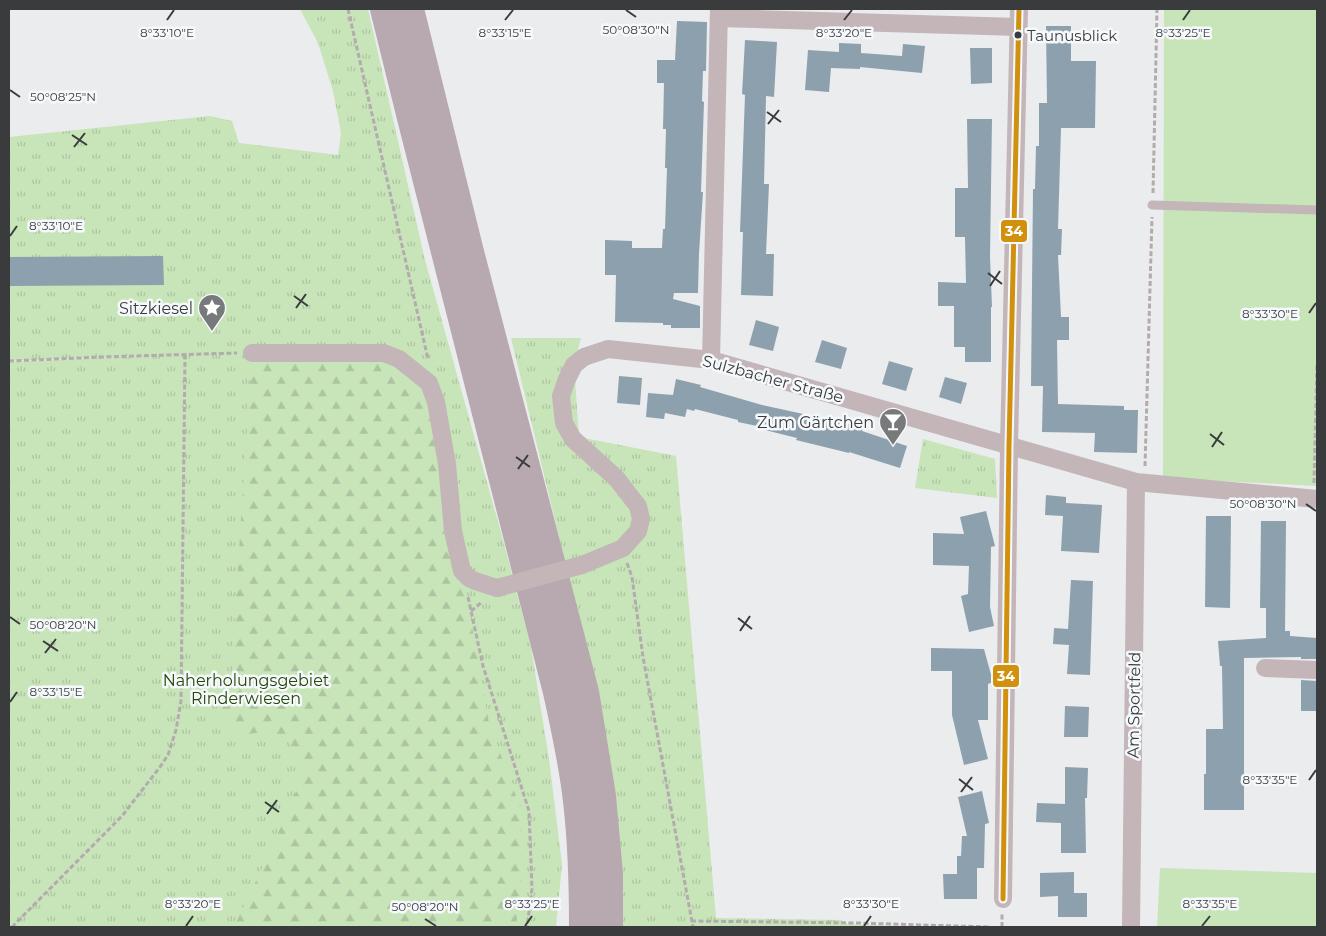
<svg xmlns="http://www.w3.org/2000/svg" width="1326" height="936" font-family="Montserrat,sans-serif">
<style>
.grass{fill:url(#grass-tufts)}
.forest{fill:url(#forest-firs)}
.garden{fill:#c8e4b9}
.building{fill:#8da0ad}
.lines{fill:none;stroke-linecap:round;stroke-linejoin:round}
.path{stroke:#b3abae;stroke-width:3;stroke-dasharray:5 2.5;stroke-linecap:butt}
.service{stroke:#c3b5b8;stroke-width:9}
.minor{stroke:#c3b5b8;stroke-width:18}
.trunk{stroke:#b8a8af;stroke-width:28}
.minor-bridge{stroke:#c3b5b8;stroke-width:18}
.bus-1-casing{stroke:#f6f9fc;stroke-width:9}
.bus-1{stroke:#d1910c;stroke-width:5}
.ticks{fill:none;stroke:#3a3b3c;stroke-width:2}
.bus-dot{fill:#3a3b3c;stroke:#f6f9fc;stroke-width:2}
.labels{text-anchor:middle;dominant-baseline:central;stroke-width:5;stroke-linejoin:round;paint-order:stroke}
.bus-label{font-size:15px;fill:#3a3b3c;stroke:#f6f9fc;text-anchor:start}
.poi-label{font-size:16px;fill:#3a3b3c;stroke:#f6f9fc;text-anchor:end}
.street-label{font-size:16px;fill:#3a3b3c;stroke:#f6f9fc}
.park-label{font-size:16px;fill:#264708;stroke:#f6f9fc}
.ticks-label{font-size:12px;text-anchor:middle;fill:#3a3b3c;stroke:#f6f9fc;stroke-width:5;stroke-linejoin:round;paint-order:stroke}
.line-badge{stroke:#f6f9fc;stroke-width:2}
.badge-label{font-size:14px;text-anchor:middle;font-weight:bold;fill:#fff}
</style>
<defs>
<pattern id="grass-tufts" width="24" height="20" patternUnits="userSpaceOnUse" patternTransform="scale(1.25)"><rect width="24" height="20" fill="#c8e4b9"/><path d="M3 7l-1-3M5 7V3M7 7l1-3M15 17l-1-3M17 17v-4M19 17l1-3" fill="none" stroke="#adc4a0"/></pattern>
<pattern id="forest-firs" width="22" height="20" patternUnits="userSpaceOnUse" patternTransform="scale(1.25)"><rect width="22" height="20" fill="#c8e4b9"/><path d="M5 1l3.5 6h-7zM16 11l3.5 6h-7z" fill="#adc4a0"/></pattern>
</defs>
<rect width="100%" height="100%" fill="#eaecee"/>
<path class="grass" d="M300 9H368L425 260 502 536 531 647 549 759 562 864 556 927H9V362L142 356 9 361V137L210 116 232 121 239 143 338 155 341 133 333 91 318 43Z
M511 338H581L574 365 579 437 676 456 716 918 841 920 847 924 926 927H623L617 805 601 746 587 653Z
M923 439 995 459 997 498 915 488Z"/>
<path class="forest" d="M377 352 429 383 489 723 520 807V894L516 927H234L274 843 303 776 302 758 290 743 268 731 236 736 214 714 232 679 235 610 252 353Z"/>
<path class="garden" d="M1164 9H1317V486L1163 478Z
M1160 868 1317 873V927H1157Z"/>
<path class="building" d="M677 21 707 22 706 71H703L702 101 704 102 701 192H703L699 253 698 293H674L673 299 700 306V328H671V325H663V323L615 322 616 275H605V240L632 241V248H662L663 229H665L667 168H665L666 129H663L664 83H657V60H675Z
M1046 26H1071V61H1096L1095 128H1061L1058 229H1062L1061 255H1058L1061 317H1069V340H1057L1058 404 1124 406V410H1138L1137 453 1094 452 1095 433 1042 432 1043 386H1031L1033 189H1035L1036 146H1039V103H1047Z
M745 40 777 42 774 97 766 96 764 184H769L766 254H774L773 296 741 295 743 232H740L745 95 742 94Z
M839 43 861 44V53L902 56 903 44 925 46 922 73 860 67V69L831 68 829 92 805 90 808 50 839 52Z
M970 48H992V83L971 84Z
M967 119H992L990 257 992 307H991V362H965V347H954V306H938V282L966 283 965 237H955V188H968Z
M163 256 164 285 9 286V257Z
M756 320 779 327 773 351 749 345Z
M822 340 847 348 841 369 815 362Z
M889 361 913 368 906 391 882 384Z
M619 376 642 378 640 405 617 403Z
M945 377 967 383 961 404 939 397Z
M676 379 701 385 700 387 762 405 863 427 862 431 907 446 900 468 849 452V453L796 440 797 438 757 428V426L738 422V420L695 409 694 411 687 409 685 417 665 413 664 419 646 417 648 393 673 395Z
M1046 495 1066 497V503L1102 505 1099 553 1061 551 1063 516 1045 515Z
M986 511 995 546 991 547 990 607 994 626 969 632 961 596 968 594 969 566 933 565V533L964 534 960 517Z
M1206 516H1231L1230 608 1205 607Z
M1261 521H1286L1285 631H1290V636L1317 638V659H1301V657L1244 658V810H1204V774H1206V729H1223L1222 666H1220L1218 641 1266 638V608H1260Z
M1071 580 1093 581 1090 675 1067 674 1069 645 1053 644 1054 628 1068 629Z
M931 648 984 649 993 682 988 684V720H978L988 759 964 765 952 715V671H931Z
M1301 680 1317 681V711H1301Z
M1065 706 1089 707 1088 737H1064Z
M1065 767 1088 768 1087 798H1085L1086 853H1061V823L1036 822 1037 803 1065 804Z
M982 791 989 823 985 824 984 868H977V899H944L943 874H957V856H961L962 836H967L958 797Z
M1074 872V893H1087V917H1058V896L1040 897V873Z"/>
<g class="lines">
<path class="path" d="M348 9 428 359
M1153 193 1157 9
M9 361 102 357 237 353
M1145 466 1152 217
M1314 483 1317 364
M627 563 632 577 643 657 693 927
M468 597 483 666 529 811 532 889 527 927
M471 611 482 602
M691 921 857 923 990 927
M12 927 122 816 160 767 168 755 176 730 181 701 185 355
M1002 927V914"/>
<path class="service" d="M1152 205 1317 210"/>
<path class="minor" d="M719 18 1018 27
M252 353H384L399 359 429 383 436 402 447 464 453 531 462 571 469 578 475 581 497 588
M711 360 719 9
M582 565 623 548 638 531 641 519 638 506 630 496 617 479 573 439 564 423 561 396 567 379 574 365 584 357 608 349 711 360 1136 482 1317 499
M1265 668 1317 670
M1003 899 1009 446 1019 9
M1131 927 1136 482"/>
<path class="trunk" d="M384 9 412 122 557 692C565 728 573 764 577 801 582 843 583 885 583 927
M410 9 470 252 585 692 602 796 609 874V927"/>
<path class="minor-bridge" d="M497 588 582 565"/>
<defs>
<path id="bus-1" d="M1003 899 1009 446 1019 9"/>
</defs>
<use href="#bus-1" class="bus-1-casing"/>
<use href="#bus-1" class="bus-1"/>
</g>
<path class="ticks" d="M626 10 636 17M167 20 174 10M505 20 513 10M844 20 852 10M1183 20 1190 10M10 90 20 97M767 112 781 122M768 124 779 110M72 135 87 145M74 147 85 133M10 236 17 226M988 273 1002 284M990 286 1000 271M294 296 308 306M296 308 306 294M1309 313 1316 303M1210 434 1224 445M1212 447 1222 432M516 457 530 467M518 469 528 455M1306 504 1316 511M10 617 20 624M738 618 752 629M740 631 750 616M43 641 58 651M45 653 56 639M10 702 17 692M959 779 973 790M1309 780 1316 770M961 792 972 777M265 802 279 812M267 814 277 800M425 919 436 926M186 926 193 916M525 926 532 916M864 926 871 916M1202 926 1210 916"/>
<defs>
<symbol id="sight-pin" viewBox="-11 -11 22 30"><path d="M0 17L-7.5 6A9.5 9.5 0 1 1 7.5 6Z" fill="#78797a" stroke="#f6f9fc"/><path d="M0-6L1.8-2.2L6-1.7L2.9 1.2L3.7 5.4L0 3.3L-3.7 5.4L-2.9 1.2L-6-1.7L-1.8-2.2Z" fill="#fff"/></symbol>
<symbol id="bar-pin" viewBox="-11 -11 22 30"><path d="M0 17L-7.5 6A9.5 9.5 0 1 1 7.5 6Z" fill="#78797a" stroke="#f6f9fc"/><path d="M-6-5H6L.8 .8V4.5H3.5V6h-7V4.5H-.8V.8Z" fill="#fff"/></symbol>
</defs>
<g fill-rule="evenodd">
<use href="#sight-pin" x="196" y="292" width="32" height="43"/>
<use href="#bar-pin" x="877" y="406" width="32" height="43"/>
</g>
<circle class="bus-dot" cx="1018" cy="35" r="4.5"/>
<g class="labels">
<g class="bus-label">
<text x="1027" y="35">Taunusblick</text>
</g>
<g class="poi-label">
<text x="193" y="308">Sitzkiesel</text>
<text x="874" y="422">Zum Gärtchen</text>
</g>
<g class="street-label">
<text transform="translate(773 379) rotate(15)">Sulzbacher Straße</text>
<text transform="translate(1134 705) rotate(-89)">Am Sportfeld</text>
</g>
<g class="park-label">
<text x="246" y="680">Naherholungsgebiet<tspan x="246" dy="18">Rinderwiesen</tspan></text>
</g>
</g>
<g class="ticks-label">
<text x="636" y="34">50°08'30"N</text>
<text x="505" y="37">8°33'15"E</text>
<text x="844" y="37">8°33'20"E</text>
<text x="1183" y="37">8°33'25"E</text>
<text x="167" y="37">8°33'10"E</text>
<text x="63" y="101">50°08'25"N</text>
<text x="56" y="230">8°33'10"E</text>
<text x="1270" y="318">8°33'30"E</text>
<text x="1263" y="508">50°08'30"N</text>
<text x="63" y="629">50°08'20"N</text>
<text x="56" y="696">8°33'15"E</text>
<text x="1270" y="784">8°33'35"E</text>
<text x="193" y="908">8°33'20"E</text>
<text x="532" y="908">8°33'25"E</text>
<text x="871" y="908">8°33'30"E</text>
<text x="1210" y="908">8°33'35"E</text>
<text x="425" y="911">50°08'20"N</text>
</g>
<g class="line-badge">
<rect x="1000" y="219" width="28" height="24" rx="5" fill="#d1910c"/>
<rect x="992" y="664" width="28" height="24" rx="5" fill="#d1910c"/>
</g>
<g class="badge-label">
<text x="1014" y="236">34</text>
<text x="1006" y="681">34</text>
</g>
<rect width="1326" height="936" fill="none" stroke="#3a3b3c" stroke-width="20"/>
</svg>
